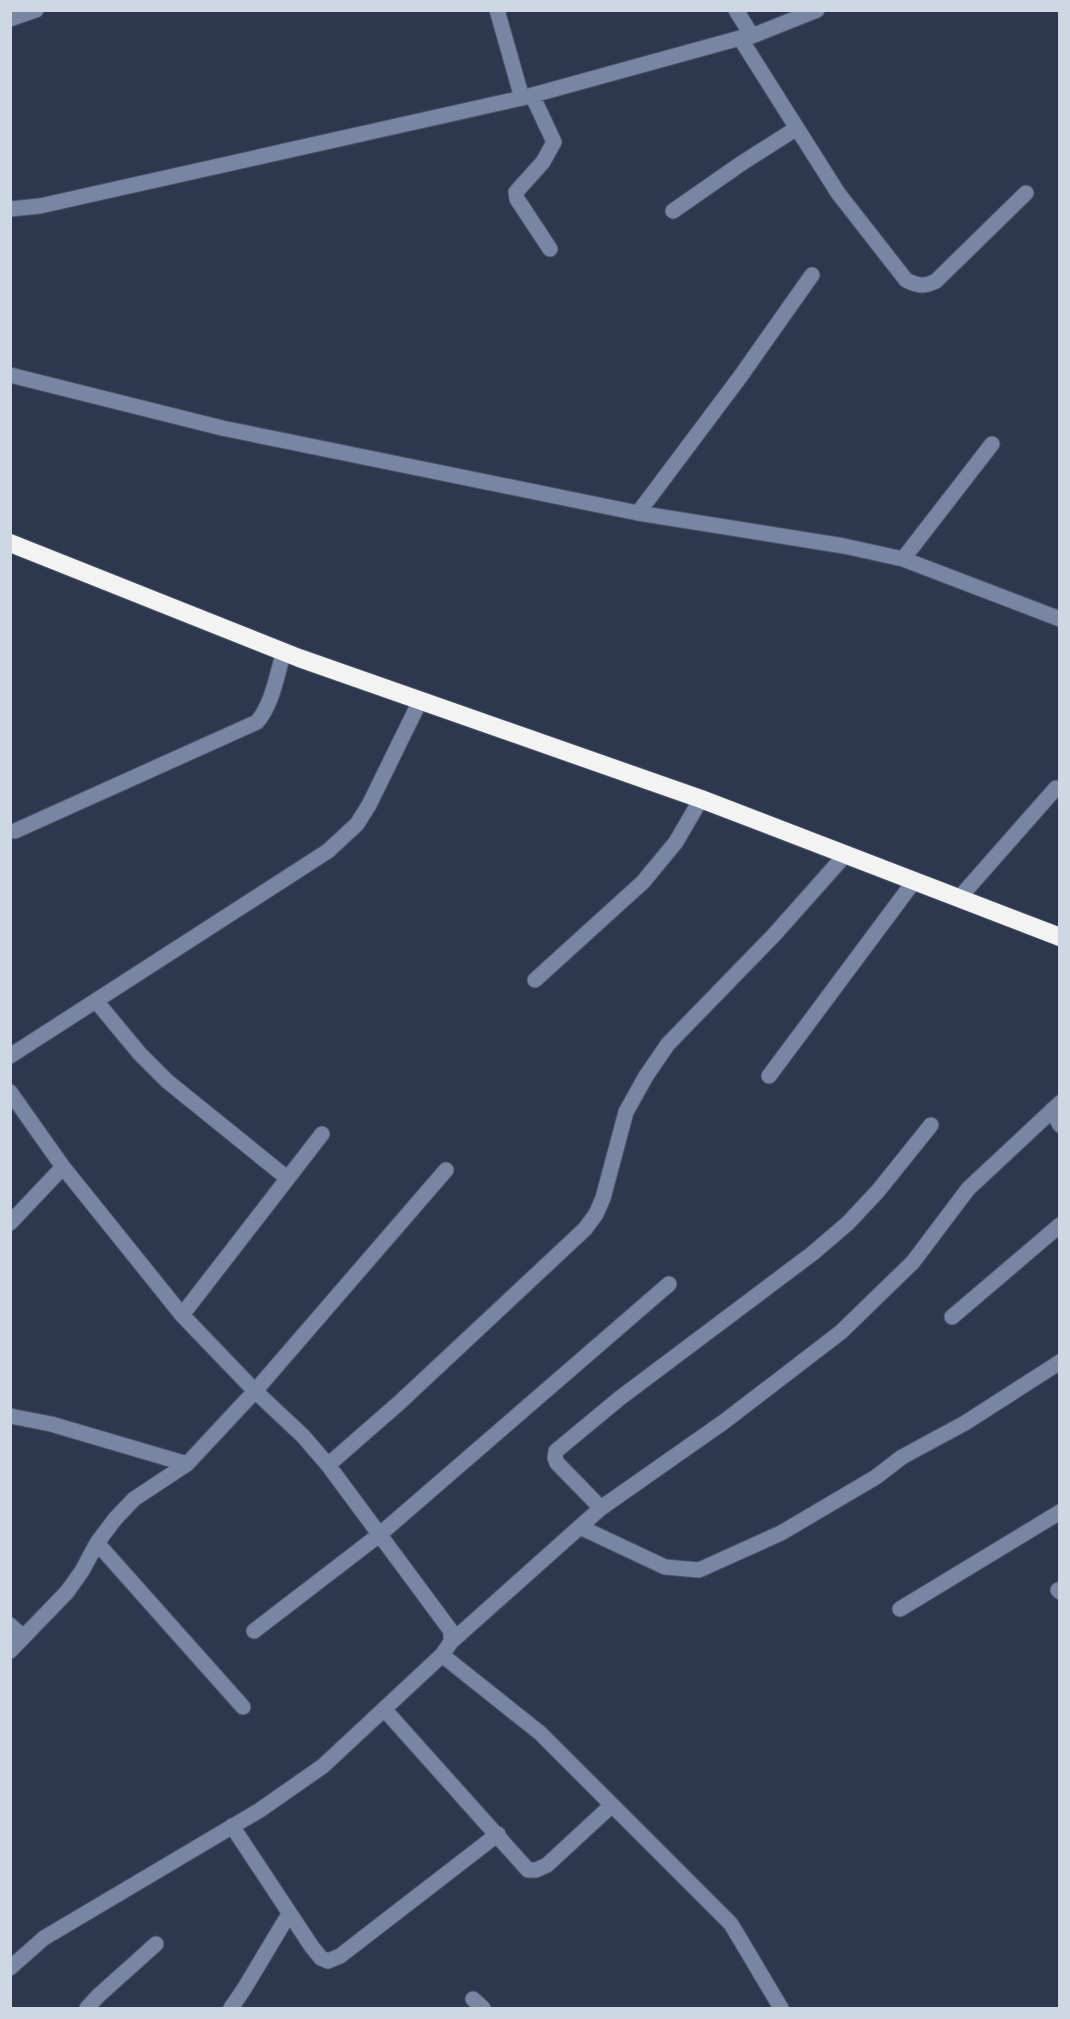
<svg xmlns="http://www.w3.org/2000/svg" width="1070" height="2019" font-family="Overpass,sans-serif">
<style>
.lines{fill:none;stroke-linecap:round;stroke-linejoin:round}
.minor-casing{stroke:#4a5469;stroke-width:17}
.highway-casing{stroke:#4a5469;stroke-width:20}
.minor{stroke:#7886a3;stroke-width:15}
.highway{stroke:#f3f3f3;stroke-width:18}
</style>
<rect width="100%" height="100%" fill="#2d374e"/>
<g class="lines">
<defs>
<path id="minor" d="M497 10 522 98
M736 10 752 36
M10 19 36 10
M740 38 838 193 906 280C918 286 924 287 936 281L1026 193
M532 95 554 142 543 162 516 192 517 199 550 249
M10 209 40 206 522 98 740 38 752 36 817 10
M673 211 742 163 797 128
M10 375 222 428 638 513 844 546 903 559 1060 619
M638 513 740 377 812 275
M903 559 992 444
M15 831 257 722C273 703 277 674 284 651
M960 897 1056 788
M535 980 643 882 676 842 701 799
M96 1001 140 1054 167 1081 287 1178
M10 1056 328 851 357 824 369 805 420 701
M769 1076 915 880
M10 1092 63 1167 182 1315 255 1391 303 1436 328 1465 451 1631V1642L442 1655 323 1766 260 1810 44 1938 10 1968
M1052 1110 1060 1125
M10 1223 63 1167
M182 1315 322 1134
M952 1317 1060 1225
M10 1416 51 1424 187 1464
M328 1465 399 1403 585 1229 596 1214 603 1198 626 1112 646 1076 668 1044 774 935 846 854
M601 1508 557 1463 555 1458 556 1451 620 1398 813 1253 848 1223 878 1191 931 1125
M580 1527 665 1567 699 1570 781 1533 876 1477 902 1457 965 1423 1060 1362
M97 1543 243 1707
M1058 1590 1060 1592
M900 1609 1060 1512
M10 1625 23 1637
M254 1631 379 1535 669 1284
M451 1642 601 1508 725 1421 841 1332 913 1262 968 1189 1060 1103
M10 1651 67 1592 82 1571 97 1543 115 1519 134 1499 187 1464 255 1391 446 1170
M442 1655 540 1733 731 1924 781 2008
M384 1709 528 1870H536L547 1865 612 1805
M232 1826 312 1947 321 1958 328 1961 340 1956 498 1834
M473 1999 483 2008
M87 2008 98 1996 156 1944
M231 2008 244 1989 289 1914"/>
<path id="highway" d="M10 543 299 658 701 799 1060 937"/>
</defs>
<use href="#minor" class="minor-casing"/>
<use href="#highway" class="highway-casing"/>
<use href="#minor" class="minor"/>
<use href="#highway" class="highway"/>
</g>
<rect width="1070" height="2019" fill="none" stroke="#cfd6e4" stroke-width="24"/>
</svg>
